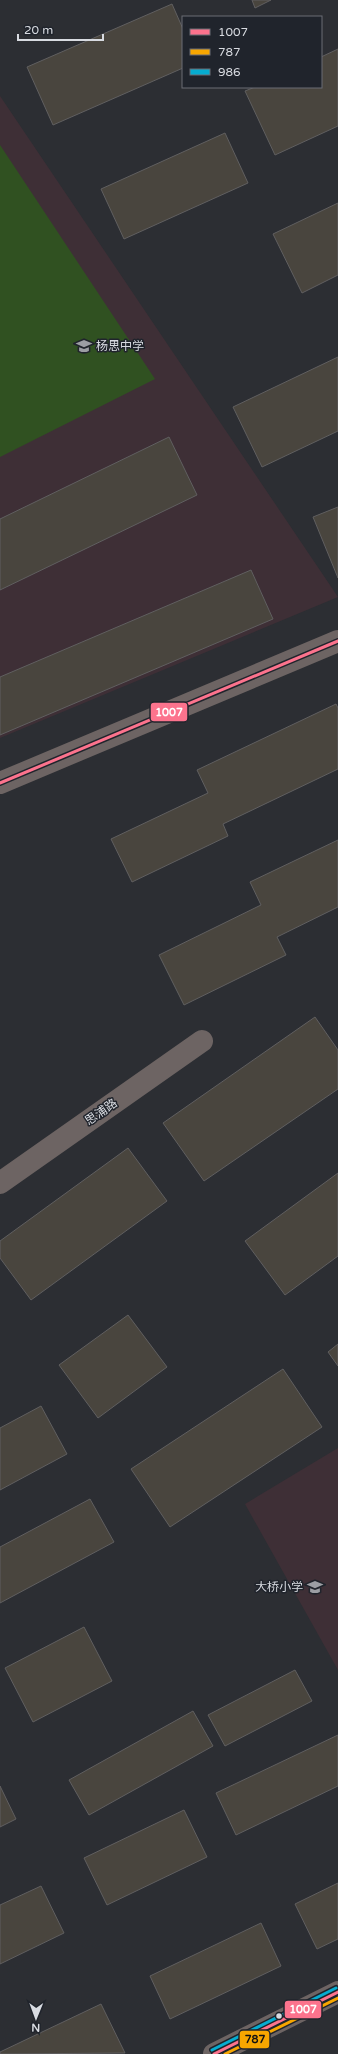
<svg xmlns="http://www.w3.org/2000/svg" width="338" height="2054" font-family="'Varela Round','Noto Sans SC',sans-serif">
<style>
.education{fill:#3e2f36}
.green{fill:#305121}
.building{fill:#49453e;stroke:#605f60}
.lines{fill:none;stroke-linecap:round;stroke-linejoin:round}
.minor{stroke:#6d6463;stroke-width:22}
.tertiary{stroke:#6d6463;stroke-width:22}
.bus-1-casing{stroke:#20242c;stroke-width:6}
.bus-2-casing{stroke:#20242c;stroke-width:6}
.bus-3-casing{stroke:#20242c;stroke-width:6}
.bus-1{stroke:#fc738d;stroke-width:3}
.bus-2{stroke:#f7a600;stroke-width:3}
.bus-3{stroke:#06acd0;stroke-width:3}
.bus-dot{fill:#d8dbe1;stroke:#20242c;stroke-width:1.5}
.labels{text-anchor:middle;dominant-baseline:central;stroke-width:3;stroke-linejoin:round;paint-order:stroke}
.poi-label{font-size:12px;fill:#d8dbe1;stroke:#20242c;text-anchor:start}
.street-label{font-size:12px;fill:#d8dbe1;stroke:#20242c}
.line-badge{stroke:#20242c;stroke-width:1.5}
.badge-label{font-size:11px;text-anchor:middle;font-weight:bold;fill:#fff}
.pale-badge-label{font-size:11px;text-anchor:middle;font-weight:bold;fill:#111}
</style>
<rect width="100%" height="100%" fill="#2c2e33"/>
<path class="education" d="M0 96 338 597 0 738Z
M338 1448V1670L245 1504Z"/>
<path class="green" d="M0 145 155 379 0 457Z"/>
<path class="building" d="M252 0H271L255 8Z
M172 4 183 29V68L53 125 27 67Z
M338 49V126L275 155 245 91 255 87H321V57Z
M225 133 248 183 124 239 101 189Z
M338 203V275L302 293 273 234Z
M338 357V431L262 467 233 407Z
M169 437 197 495 0 590V519Z
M338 507V578L313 517Z
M251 570 273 619 0 735V677Z
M336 704 338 708V769L223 824 228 836 132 882 111 839 208 793 197 770Z
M338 840V907L277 937 286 955 184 1005 159 955 261 905 250 882Z
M315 1017 338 1050V1089L204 1181 163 1123Z
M128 1148 167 1201 31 1300 0 1258V1241Z
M338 1173V1256L285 1295 245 1241Z
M128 1315 167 1367 98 1418 59 1365Z
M338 1344V1366L328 1352Z
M283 1369 322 1427 170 1527 131 1469Z
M41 1406 67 1454 0 1490V1428Z
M90 1499 114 1542 0 1603V1547Z
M84 1627 112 1681 33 1722 5 1668Z
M295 1670 312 1701 225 1746 208 1715Z
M193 1711 213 1746 89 1815 69 1780Z
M338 1735V1786L236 1835 216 1793Z
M0 1786 16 1819 0 1827Z
M184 1810 207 1857 107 1905 84 1858Z
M338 1883V1939L317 1949 295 1904Z
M41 1886 64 1933 0 1964V1905Z
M261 1923 281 1966 170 2019 150 1976Z
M101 2004 125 2053 0 2054V2052Z"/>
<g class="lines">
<path class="minor" d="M0 783 338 641
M0 1183 202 1041"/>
<path class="tertiary" d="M214 2054 338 1992"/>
<defs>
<path id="bus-1" d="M0 783 338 641
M214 2054 338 1992"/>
<path id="bus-2" d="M225 2054 338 1998"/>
<path id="bus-3" d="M212 2050 336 1988"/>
</defs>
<use href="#bus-1" class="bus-1-casing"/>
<use href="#bus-2" class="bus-2-casing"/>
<use href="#bus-3" class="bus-3-casing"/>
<use href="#bus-1" class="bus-1"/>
<use href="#bus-2" class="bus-2"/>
<use href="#bus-3" class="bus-3"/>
</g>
<defs>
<symbol id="school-bare" viewBox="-9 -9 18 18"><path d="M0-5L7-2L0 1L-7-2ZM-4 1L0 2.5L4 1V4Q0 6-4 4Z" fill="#9c9ea4" stroke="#20242c" stroke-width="2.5" paint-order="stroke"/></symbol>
</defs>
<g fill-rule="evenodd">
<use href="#school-bare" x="73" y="335" width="22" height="22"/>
<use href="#school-bare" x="304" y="1576" width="22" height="22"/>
</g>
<circle class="bus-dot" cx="279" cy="2016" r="3.5"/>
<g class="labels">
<g class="poi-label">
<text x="96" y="346">杨思中学</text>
<text x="303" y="1587" text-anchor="end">大桥小学</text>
</g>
<g class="street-label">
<text transform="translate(101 1112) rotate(-35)">思浦路</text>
</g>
</g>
<g class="line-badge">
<rect x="150" y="702" width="38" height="20" rx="4" fill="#fc738d"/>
<rect x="284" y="2000" width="38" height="19" rx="4" fill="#fc738d"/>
<rect x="239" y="2030" width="31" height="19" rx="4" fill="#f7a600"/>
</g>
<g class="badge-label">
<text x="169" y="716">1007</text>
<text x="303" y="2013">1007</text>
</g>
<g class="pale-badge-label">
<text x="255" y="2043">787</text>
</g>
<rect x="182" y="16" width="140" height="72" fill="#20242c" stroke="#6a6d74"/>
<rect x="190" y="29" width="20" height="6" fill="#fc738d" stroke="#6a6d74"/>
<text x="218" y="36" font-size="12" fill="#d8dbe1">1007</text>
<rect x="190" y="49" width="20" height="6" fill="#f7a600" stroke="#6a6d74"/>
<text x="218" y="56" font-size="12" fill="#d8dbe1">787</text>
<rect x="190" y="69" width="20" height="6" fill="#06acd0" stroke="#6a6d74"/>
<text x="218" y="76" font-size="12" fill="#d8dbe1">986</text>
<g transform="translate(36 2018) rotate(181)" stroke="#20242c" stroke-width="3" paint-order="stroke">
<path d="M0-3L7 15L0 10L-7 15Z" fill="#d8dbe1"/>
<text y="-6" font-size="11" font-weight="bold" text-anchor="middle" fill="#d8dbe1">N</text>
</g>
<path d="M18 34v6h85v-6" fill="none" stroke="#d8dbe1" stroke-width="2"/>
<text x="24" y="34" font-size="12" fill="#d8dbe1" stroke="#20242c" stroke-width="3" paint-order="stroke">20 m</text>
</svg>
